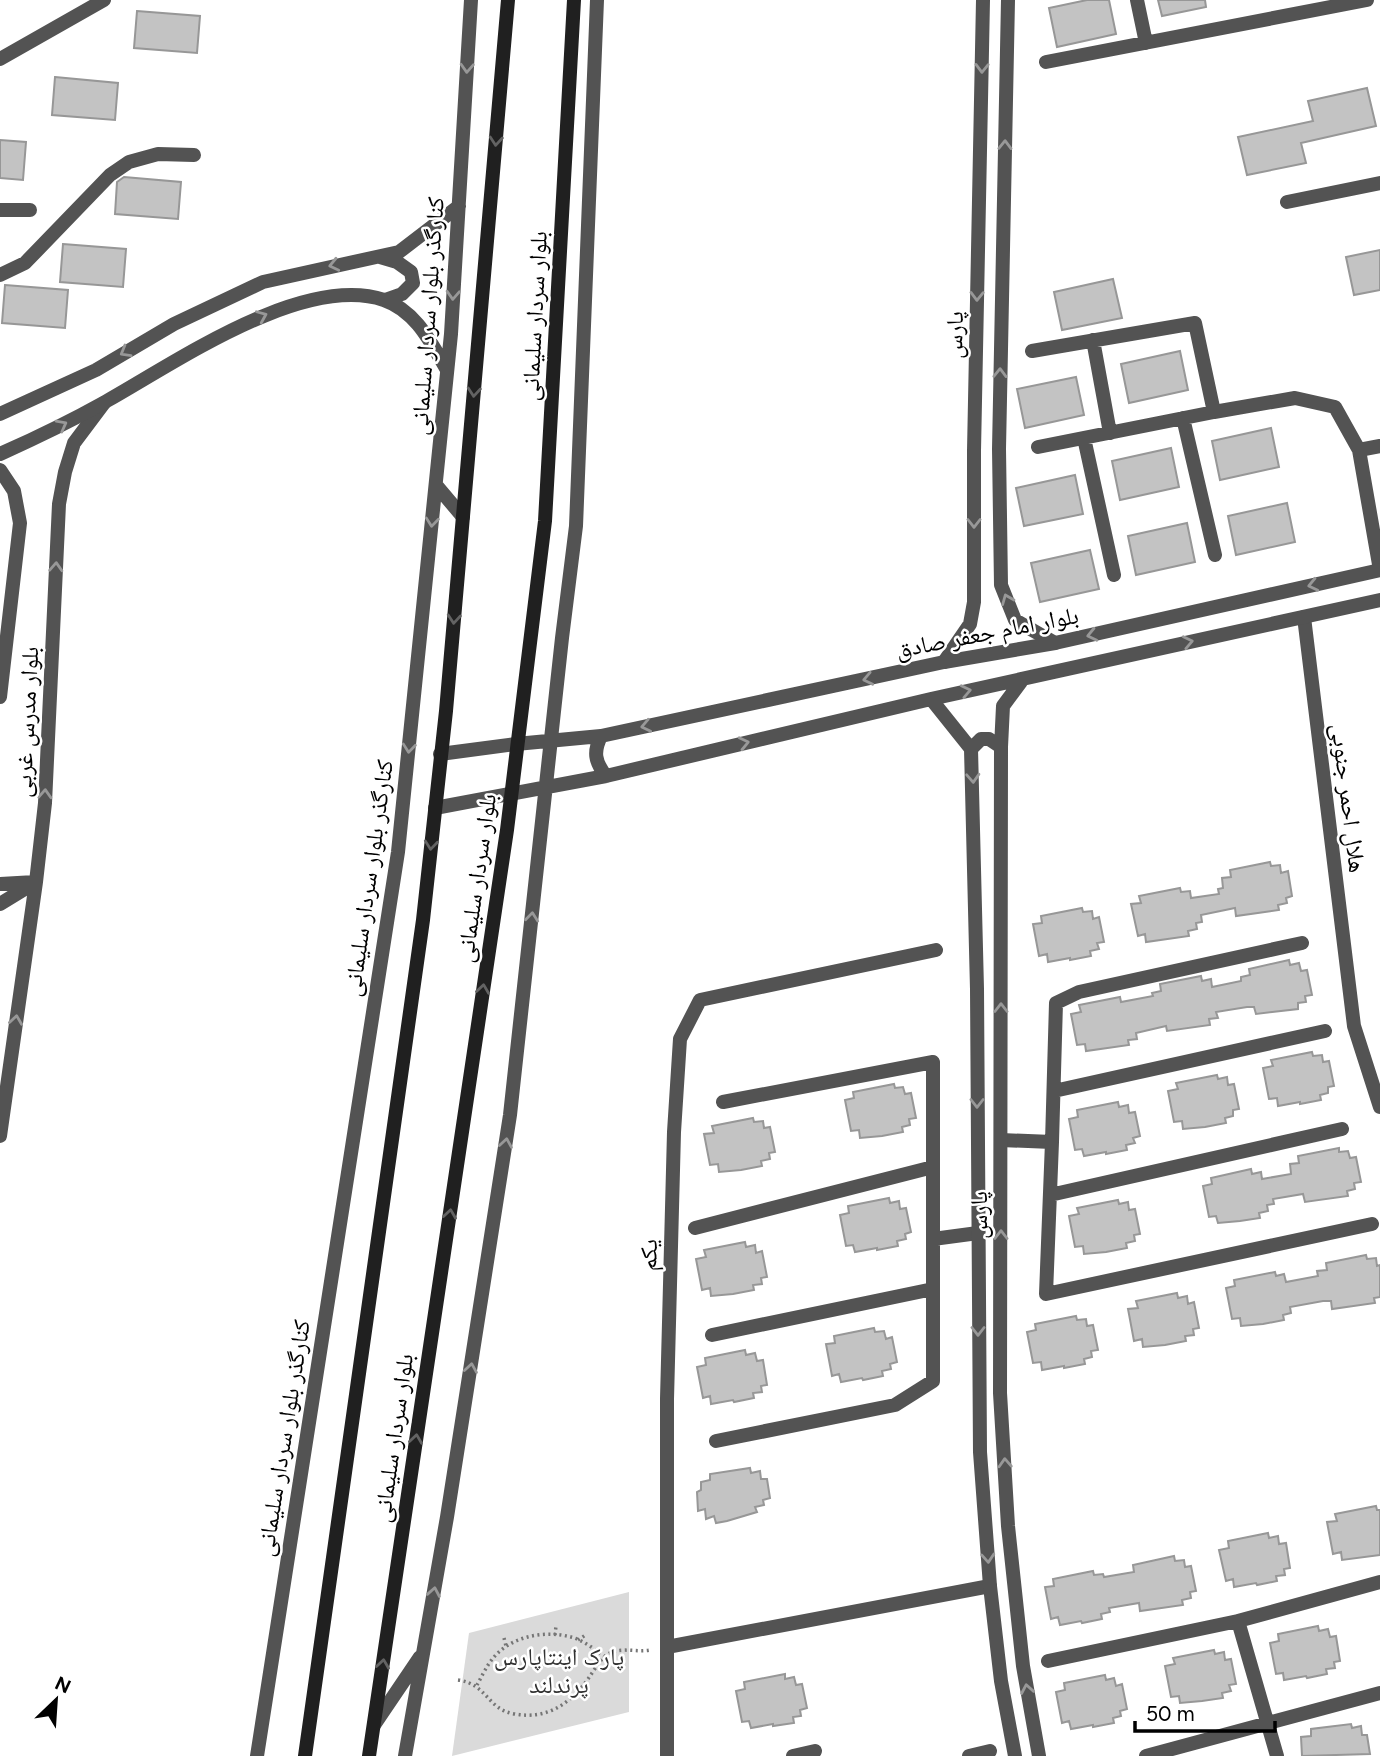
<svg xmlns="http://www.w3.org/2000/svg" width="1380" height="1756" font-family="Figtree,'Noto Naskh Arabic',sans-serif">
<style>
.green{fill:#dadada}
.building{fill:#c3c3c3;stroke:#979797;stroke-width:2}
.lines{fill:none;stroke-linecap:round;stroke-linejoin:round}
.path{stroke:#757575;stroke-width:3.5;stroke-dasharray:2 3.5;stroke-linecap:butt}
.minor{stroke:#535353;stroke-width:14}
.tertiary{stroke:#535353;stroke-width:14}
.secondary{stroke:#202020;stroke-width:14}
.oneway{stroke:#989898}
.oneway2{stroke:#636363}
.labels{text-anchor:middle;dominant-baseline:central;stroke-width:5;stroke-linejoin:round;paint-order:stroke}
.street-label{font-size:24px;fill:#000;stroke:#fff}
.park-label{font-size:24px;fill:#313131;stroke:#fff}
</style>
<rect width="100%" height="100%" fill="#fff"/>
<path class="green" d="M629 1592V1712L452 1756 469 1633Z"/>
<path class="building" d="M1087 0H1109L1116 34 1057 47 1049 8Z
M1158 0H1205L1206 7 1162 16Z
M137 11 200 16 197 53 134 48Z
M55 77 118 83 115 120 52 115Z
M1367 88 1376 126 1301 143 1306 163 1247 175 1238 137 1313 121 1308 101Z
M0 140 26 142 23 180 0 178Z
M124 177 181 182 178 219 115 214 117 182Z
M63 244 126 249 123 287 60 282Z
M1380 250V290L1354 295 1346 257Z
M1113 279 1122 318 1062 330 1054 292Z
M5 285 68 290 65 328 2 323Z
M1180 351 1188 390 1129 403 1121 364Z
M1076 377 1084 415 1025 428 1017 389Z
M1271 428 1279 467 1220 480 1212 441Z
M1171 448 1179 487 1120 500 1112 461Z
M1075 475 1083 514 1024 526 1016 488Z
M1287 503 1295 542 1236 555 1228 516Z
M1187 523 1195 562 1136 575 1128 536Z
M1090 550 1099 589 1040 602 1031 563Z
M1270 862 1271 866 1280 865 1281 873 1288 871 1292 896 1286 898 1287 903 1278 905 1279 910 1236 916 1235 908 1201 915 1202 922 1196 923 1197 929 1188 931 1189 936 1146 942 1145 934 1138 936 1131 904 1141 903 1139 896 1180 888 1181 892 1190 891 1191 898 1219 894 1218 889 1223 888 1222 878 1231 877 1230 870Z
M1082 908 1083 912 1092 911 1093 919 1099 917 1104 942 1097 943 1099 949 1090 951 1091 956 1070 960V958L1048 962 1047 954 1039 956 1033 924 1042 923 1041 916Z
M1289 960 1290 965 1299 963 1301 971 1307 970 1312 995 1305 996 1306 1002 1298 1003V1009L1256 1014 1254 1007H1247L1216 1012 1218 1018 1209 1019 1210 1025 1167 1031 1166 1026 1136 1033 1137 1039 1128 1040 1129 1045 1086 1051 1085 1044 1077 1045 1071 1014 1081 1012 1079 1005 1120 997 1121 1002 1153 996 1152 993 1161 991 1160 984 1201 976 1202 981 1211 979 1212 987 1241 981V977L1250 975 1249 969Z
M1312 1052 1313 1056 1322 1055 1323 1062 1329 1061 1334 1086 1328 1087V1093L1320 1095 1321 1100 1300 1104V1102L1278 1106 1277 1098 1269 1099 1263 1068 1273 1066 1271 1060Z
M1217 1075 1218 1079 1227 1077 1228 1085 1234 1084 1239 1109 1233 1110V1116L1225 1118 1226 1123 1205 1127 1183 1129 1182 1121 1174 1122 1168 1091 1178 1089 1176 1083Z
M894 1084 895 1088 903 1087 905 1094 911 1093 916 1118 909 1119 910 1125 902 1127 903 1132 882 1136 860 1138 859 1130 851 1131 845 1100 854 1098 853 1092Z
M1118 1102 1119 1107 1128 1105 1129 1113 1135 1112 1140 1136 1133 1138 1135 1143 1126 1145 1127 1150 1106 1154V1152L1084 1156 1082 1149 1075 1150 1069 1119 1078 1117 1077 1110Z
M753 1118 754 1122 763 1121 764 1128 770 1127 775 1152 769 1153 770 1159 761 1161 762 1166 741 1170 719 1172 718 1164 710 1165 704 1134 714 1133 712 1126Z
M1339 1148V1152L1348 1151 1350 1158 1356 1157 1361 1182 1354 1183 1355 1189 1347 1191 1348 1196 1305 1202 1303 1194 1273 1199 1274 1204 1267 1205 1268 1211 1259 1213 1260 1218 1240 1221 1218 1223 1216 1216 1209 1217 1203 1186 1212 1184 1211 1178 1251 1169 1252 1174 1261 1172 1262 1179 1291 1174 1290 1164 1299 1163 1298 1156Z
M889 1198 890 1203 899 1201 900 1209 906 1208 911 1232 905 1234 906 1239 897 1241 898 1246 877 1250V1248L855 1252 853 1245 846 1246 840 1215 849 1213 848 1206Z
M1118 1200 1119 1204 1128 1202 1129 1210 1135 1209 1140 1234 1134 1235 1135 1241 1126 1243 1127 1248 1106 1252 1084 1254 1083 1246 1075 1247 1069 1216 1079 1214 1077 1208Z
M745 1242 746 1247 755 1245 756 1253 762 1251 767 1277 761 1278 762 1284 753 1285 754 1290 733 1294 711 1296 710 1288 702 1290 696 1259 706 1257 704 1250Z
M1366 1255 1367 1259 1376 1258 1377 1266 1380 1265V1297L1374 1298 1375 1303 1332 1309 1331 1301H1323L1290 1307 1291 1313 1283 1315 1284 1320 1263 1324 1241 1326 1240 1318 1232 1319 1226 1288 1235 1286 1234 1280 1275 1272 1276 1276 1284 1274 1286 1282 1318 1276 1317 1271 1327 1270 1326 1263Z
M1177 1293 1178 1298 1187 1296 1188 1304 1194 1302 1199 1328 1193 1329 1194 1335 1185 1336 1186 1341 1165 1345 1143 1347 1142 1339 1134 1341 1128 1309 1138 1308 1136 1301Z
M1076 1316 1077 1320 1086 1319 1087 1326 1093 1325 1098 1350 1091 1351 1092 1357 1084 1359 1085 1364 1064 1368V1366L1042 1370 1041 1362 1033 1363 1027 1332 1036 1330 1035 1324Z
M874 1328 875 1332 884 1331 886 1339 892 1337 897 1362 890 1364 891 1369 882 1371 883 1376 863 1380 862 1378 841 1382 839 1374 832 1376 826 1344 835 1343 834 1336Z
M745 1350 746 1355 755 1353 757 1361 763 1360 767 1385 761 1386 762 1392 753 1393 754 1398 734 1402 733 1400 711 1404 710 1396 703 1398 697 1367 706 1365 705 1358Z
M750 1468 751 1473 760 1471 761 1479H767L770 1498 763 1500 764 1505 755 1507 757 1512 727 1521 716 1523 714 1516 706 1519 705 1509 698 1511 697 1492 701 1490V1482L710 1480V1474Z
M1376 1506 1377 1510H1380V1555L1342 1560 1341 1552 1333 1554 1327 1522 1337 1521 1335 1514Z
M1268 1533 1269 1538 1278 1536 1279 1544 1286 1543 1290 1568 1284 1569 1285 1575 1276 1576 1277 1581 1257 1585 1256 1583 1234 1587 1233 1579 1226 1581 1219 1550 1229 1548 1228 1541Z
M1174 1556 1175 1561 1184 1560 1185 1567 1191 1566 1196 1591 1190 1592 1191 1598 1182 1600 1183 1605 1140 1611 1139 1603 1109 1608 1110 1612 1101 1614 1102 1619 1082 1623 1081 1621 1060 1625 1058 1617 1051 1619 1045 1587 1054 1586 1053 1579 1093 1571 1094 1575 1103 1574 1104 1577 1134 1572 1133 1565Z
M1318 1626 1319 1631 1328 1629 1330 1637 1336 1636 1340 1661 1334 1662 1335 1668 1326 1669 1327 1674 1307 1678 1306 1676 1284 1680 1283 1673 1276 1674 1270 1643 1279 1641 1278 1634Z
M1214 1650 1215 1654 1224 1652 1225 1660 1231 1659 1236 1684 1229 1685 1231 1691 1222 1693 1223 1698 1202 1701 1180 1703 1179 1696 1171 1697 1165 1666 1175 1664 1173 1658Z
M785 1674V1679L794 1677 796 1685 802 1684 807 1708 800 1710 801 1716 793 1717 794 1723 773 1726V1724L751 1728 749 1721 742 1722 736 1691 745 1689 744 1682Z
M1105 1675 1106 1680 1114 1678 1116 1686 1122 1684 1127 1709 1120 1711 1121 1716 1113 1718 1114 1723 1093 1727V1725L1071 1729 1069 1721 1062 1723 1056 1692 1065 1690 1064 1683Z
M1351 1724 1352 1728 1361 1726 1362 1735H1367L1370 1754 1302 1756 1301 1737 1311 1736V1729Z"/>
<g class="lines">
<path class="path" d="M555 1635 556 1626
M504 1638 506 1646
M578 1640 587 1634
M458 1680C488 1684 487 1710 515 1714 547 1720 571 1703 588 1679 593 1672 598 1663 604 1657 617 1645 635 1653 650 1650
M477 1685C482 1676 487 1665 494 1657 512 1636 545 1630 571 1637 583 1640 594 1649 604 1656"/>
<path class="minor" d="M1008 0 999 449 1001 585 1015 620 1055 643
M1137 0 1146 43
M0 59 104 0
M1046 62 1367 0
M1287 202 1380 183
M0 210H30
M0 275 25 263 110 175 129 162 158 154 194 155
M1093 340 1110 433
M1032 351 1195 323 1214 412
M1183 418 1215 555
M1084 438 1114 575
M1038 447 1214 412 1295 398 1335 407 1359 450 1380 570
M1359 450 1380 446
M0 470 14 491 20 523 0 697
M1304 617 1354 1026 1380 1107
M944 662 970 624 974 602V451L983 0
M0 884 35 882
M0 904 36 882
M1054 1091 1325 1031
M723 1102 933 1062V1239
M0 1136 36 882 45 803 59 504 65 472 74 443 104 403
M1001 1140 1052 1142 1056 1003 1079 992 1302 943
M1052 1142 1046 1294 1372 1224
M1050 1195 1342 1129
M695 1228 933 1167
M712 1335 933 1289
M716 1441 895 1405 933 1381V1239L978 1233
M667 1647 990 1586
M1048 1661 1238 1621
M667 1756V1399L674 1132 680 1039 700 1000 936 950
M793 1756 815 1751
M969 1756 990 1751
M1146 1756 1380 1693
M1277 1756 1238 1621 1380 1582"/>
<path class="tertiary" d="M380 257 397 262 411 272 413 283 402 294 385 300
M0 414 96 370 174 324 263 282 399 252 459 206
M0 454C36 438 71 421 105 402 175 363 303 273 384 300 416 311 431 343 447 370
M436 485 463 517
M1023 679 1003 706 1001 747 1000 1393 1008 1526 1023 1666 1039 1756
M931 699 971 749 977 989 980 1452 990 1586 1001 1681 1015 1756
M601 736C593 752 595 762 606 776
M971 749 981 739H989L1001 747
M440 754 516 744 601 736 944 662 1055 643 1380 570
M435 808 606 776 931 699 1380 600
M374 1725 420 1657
M257 1756 398 852 451 334 471 0
M405 1756 447 1517 510 1115 562 638 576 526 597 0"/>
<path class="secondary" d="M305 1756 423 920 446 711 508 0
M369 1756 507 830 545 521 574 0"/>
</g>
<defs><path id="oneway-chevron" d="M-2-3.5L2.5 0L-2 3.5" fill="none" stroke-width="1.6" stroke-linecap="round" stroke-linejoin="round" transform="scale(1.75)"/></defs>
<g class="oneway">
<use href="#oneway-chevron" transform="translate(467 68) rotate(93)"/>
<use href="#oneway-chevron" transform="translate(982 68) rotate(91)"/>
<use href="#oneway-chevron" transform="translate(1005 145) rotate(-89)"/>
<use href="#oneway-chevron" transform="translate(334 265) rotate(167)"/>
<use href="#oneway-chevron" transform="translate(453 295) rotate(93)"/>
<use href="#oneway-chevron" transform="translate(977 296) rotate(91)"/>
<use href="#oneway-chevron" transform="translate(262 316) rotate(-23)"/>
<use href="#oneway-chevron" transform="translate(125 352) rotate(150)"/>
<use href="#oneway-chevron" transform="translate(1000 373) rotate(-89)"/>
<use href="#oneway-chevron" transform="translate(62 425) rotate(-28)"/>
<use href="#oneway-chevron" transform="translate(432 522) rotate(96)"/>
<use href="#oneway-chevron" transform="translate(974 523) rotate(90)"/>
<use href="#oneway-chevron" transform="translate(56 567) rotate(-87)"/>
<use href="#oneway-chevron" transform="translate(1313 585) rotate(167)"/>
<use href="#oneway-chevron" transform="translate(1007 599) rotate(-112)"/>
<use href="#oneway-chevron" transform="translate(1092 635) rotate(167)"/>
<use href="#oneway-chevron" transform="translate(1188 642) rotate(-12)"/>
<use href="#oneway-chevron" transform="translate(868 679) rotate(168)"/>
<use href="#oneway-chevron" transform="translate(966 691) rotate(-12)"/>
<use href="#oneway-chevron" transform="translate(646 726) rotate(168)"/>
<use href="#oneway-chevron" transform="translate(744 743) rotate(-13)"/>
<use href="#oneway-chevron" transform="translate(409 748) rotate(96)"/>
<use href="#oneway-chevron" transform="translate(973 778) rotate(87)"/>
<use href="#oneway-chevron" transform="translate(45 794) rotate(-87)"/>
<use href="#oneway-chevron" transform="translate(532 917) rotate(-84)"/>
<use href="#oneway-chevron" transform="translate(1001 1008) rotate(-90)"/>
<use href="#oneway-chevron" transform="translate(16 1020) rotate(-82)"/>
<use href="#oneway-chevron" transform="translate(977 1103) rotate(90)"/>
<use href="#oneway-chevron" transform="translate(506 1143) rotate(-81)"/>
<use href="#oneway-chevron" transform="translate(1001 1235) rotate(-90)"/>
<use href="#oneway-chevron" transform="translate(978 1331) rotate(90)"/>
<use href="#oneway-chevron" transform="translate(471 1368) rotate(-81)"/>
<use href="#oneway-chevron" transform="translate(1005 1463) rotate(-93)"/>
<use href="#oneway-chevron" transform="translate(988 1558) rotate(86)"/>
<use href="#oneway-chevron" transform="translate(434 1592) rotate(-80)"/>
<use href="#oneway-chevron" transform="translate(1027 1689) rotate(-100)"/>
</g>
<g class="oneway2">
<use href="#oneway-chevron" transform="translate(496 141) rotate(95)"/>
<use href="#oneway-chevron" transform="translate(474 392) rotate(95)"/>
<use href="#oneway-chevron" transform="translate(454 619) rotate(95)"/>
<use href="#oneway-chevron" transform="translate(431 845) rotate(96)"/>
<use href="#oneway-chevron" transform="translate(483 989) rotate(-82)"/>
<use href="#oneway-chevron" transform="translate(450 1214) rotate(-82)"/>
<use href="#oneway-chevron" transform="translate(416 1439) rotate(-82)"/>
<use href="#oneway-chevron" transform="translate(383 1664) rotate(-82)"/>
</g>
<g class="labels">
<g class="street-label">
<text transform="translate(427 316) rotate(-86)">کنارگذر بلوار سردار سلیمانی</text>
<text transform="translate(534 316) rotate(-87)">بلوار سردار سلیمانی</text>
<text transform="translate(954 335) rotate(-89)">پارس</text>
<text transform="translate(987 632) rotate(-11)">بلوار امام جعفر صادق</text>
<text transform="translate(26 722) rotate(-87)">بلوار مدرس غربی</text>
<text transform="translate(1349 798) rotate(83)">هلال احمر جنوبی</text>
<text transform="translate(368 878) rotate(-82)">کنارگذر بلوار سردار سلیمانی</text>
<text transform="translate(476 878) rotate(-82)">بلوار سردار سلیمانی</text>
<text transform="translate(978 1215) rotate(-90)">پارس</text>
<text transform="translate(648 1255) rotate(-88)">یکم</text>
<text transform="translate(283 1438) rotate(-81)">کنارگذر بلوار سردار سلیمانی</text>
<text transform="translate(393 1438) rotate(-82)">بلوار سردار سلیمانی</text>
</g>
<g class="park-label">
<text x="559" y="1656">پارک اینتاپارس<tspan x="559" dy="28">پرندلند</tspan></text>
</g>
</g>
<g transform="translate(56 1700) rotate(25)" stroke="#ffffff" stroke-width="5" paint-order="stroke">
<path d="M0-5L12 26L0 18L-12 26Z" fill="#000000"/>
<text y="-10" font-size="19" font-weight="bold" text-anchor="middle" fill="#000000">N</text>
</g>
<path d="M1135 1721v10h140v-10" fill="none" stroke="#000000" stroke-width="3.5"/>
<text x="1146" y="1721" font-size="21" fill="#000000" stroke="#ffffff" stroke-width="5" paint-order="stroke">50 m</text>
</svg>
